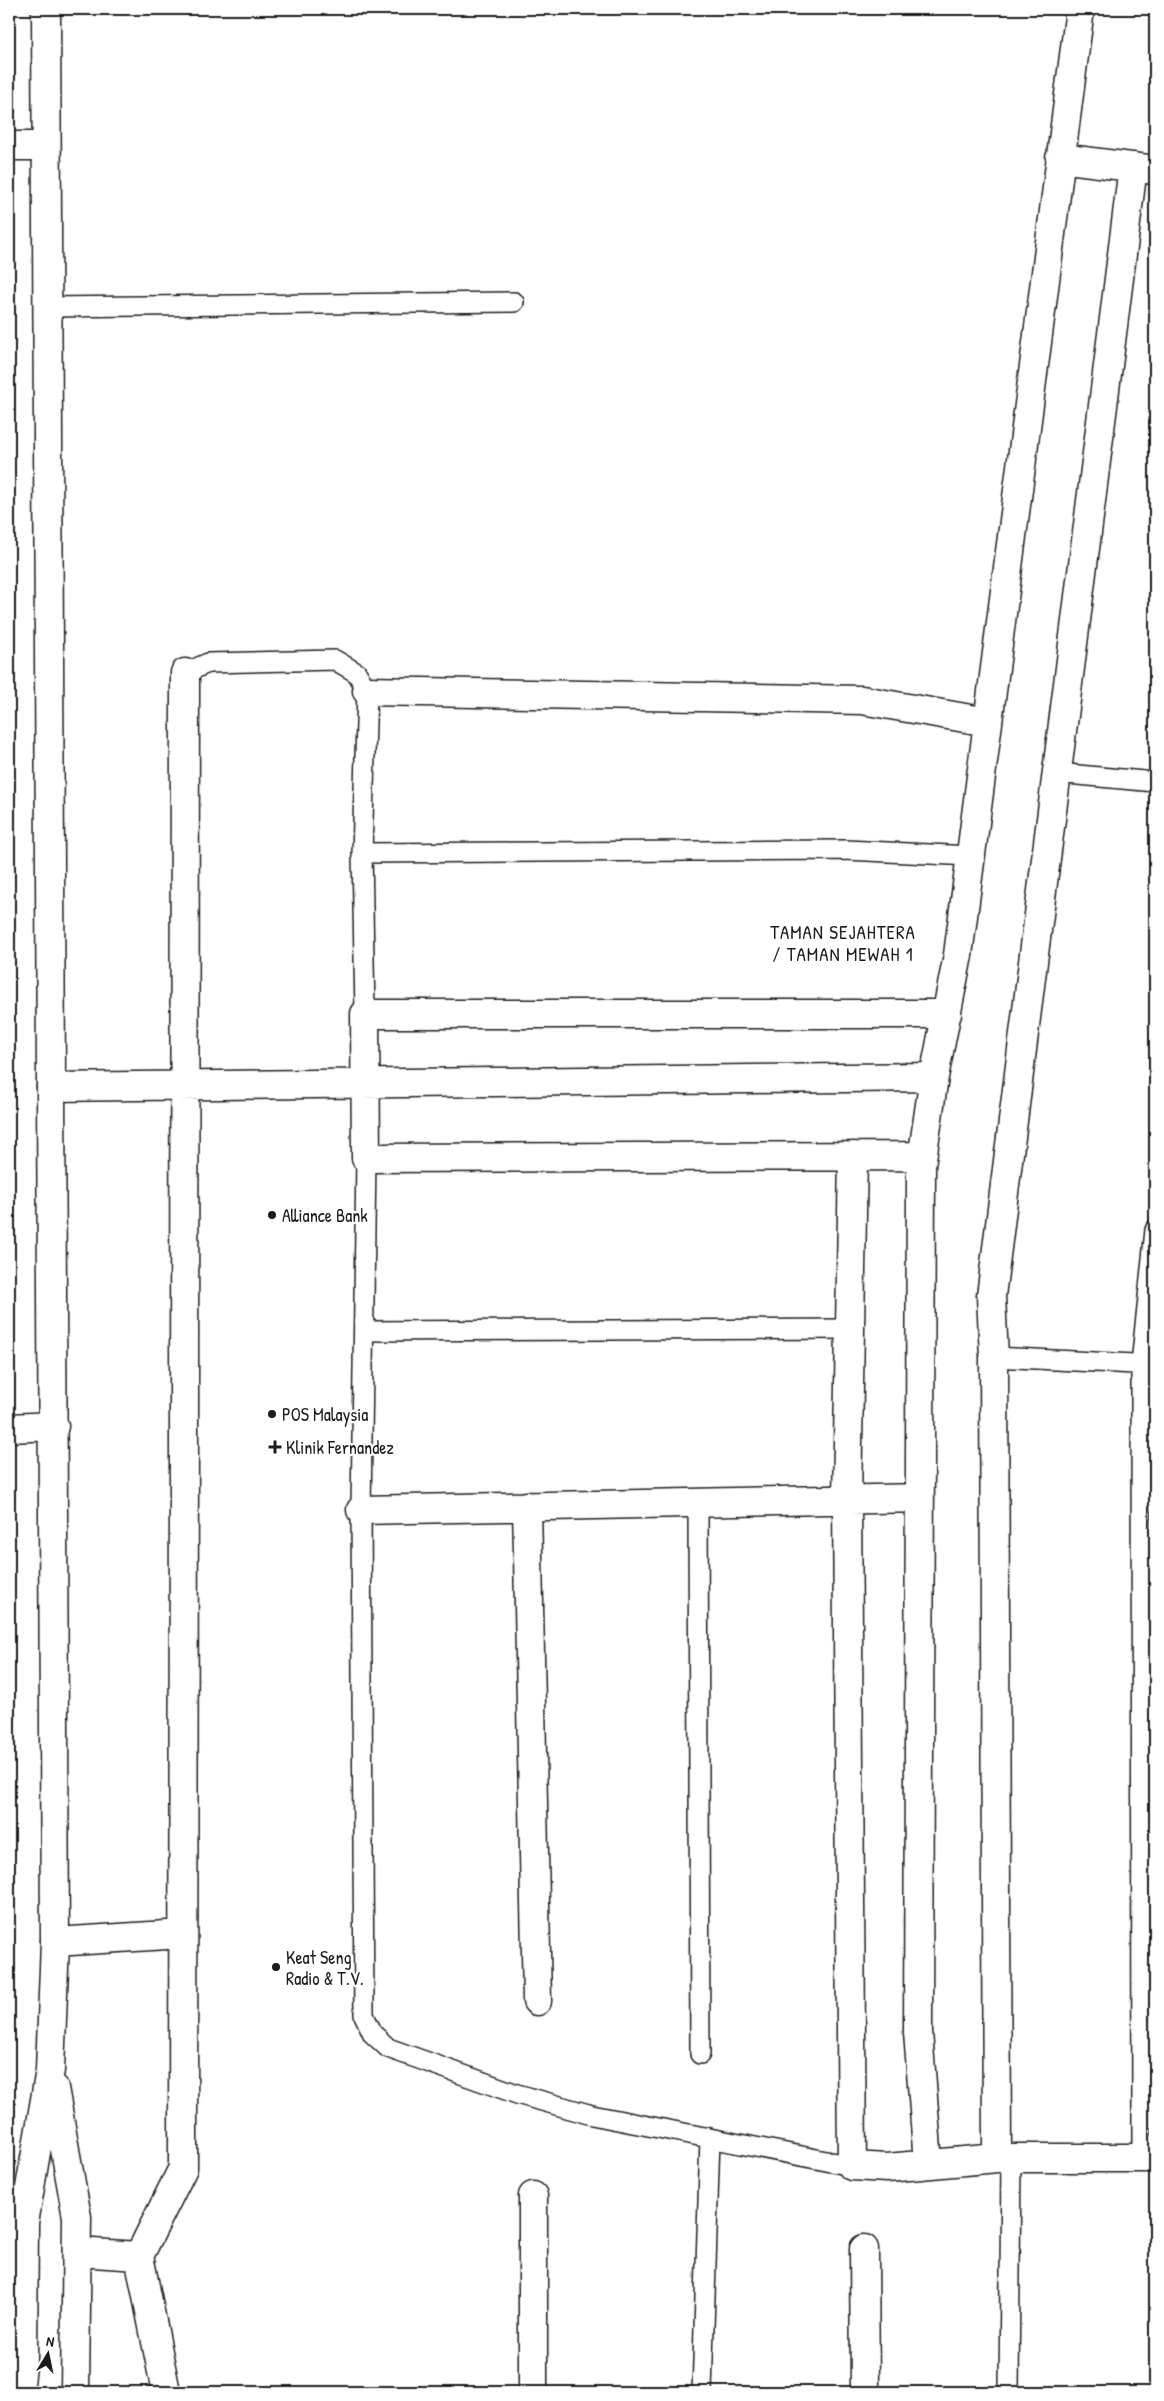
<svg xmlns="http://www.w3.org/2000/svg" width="1164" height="2401" font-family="'Patrick Hand',sans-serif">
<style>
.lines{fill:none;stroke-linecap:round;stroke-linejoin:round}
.lane-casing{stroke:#1c1c1c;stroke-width:22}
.street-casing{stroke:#1c1c1c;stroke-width:31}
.primary-casing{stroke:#1c1c1c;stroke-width:31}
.lane{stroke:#fff;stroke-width:19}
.street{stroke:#fff;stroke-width:28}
.primary{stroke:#fff;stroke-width:28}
.poi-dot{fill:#1c1c1c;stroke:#fff;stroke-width:2}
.labels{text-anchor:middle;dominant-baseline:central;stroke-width:4.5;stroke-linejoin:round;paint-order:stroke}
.poi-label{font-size:18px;fill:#1c1c1c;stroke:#fff;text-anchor:start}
.neighbourhood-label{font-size:19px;letter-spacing:1px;fill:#1c1c1c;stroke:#fff}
</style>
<rect width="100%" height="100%" fill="#fff"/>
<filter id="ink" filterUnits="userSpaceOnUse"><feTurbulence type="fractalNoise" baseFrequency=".02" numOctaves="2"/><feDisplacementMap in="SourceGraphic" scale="10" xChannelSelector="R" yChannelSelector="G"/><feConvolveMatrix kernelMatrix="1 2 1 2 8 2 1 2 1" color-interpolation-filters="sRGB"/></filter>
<g filter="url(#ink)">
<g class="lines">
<defs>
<path id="lane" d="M46 307 514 302
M185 673 208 663 335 660 357 673 367 691 362 853 365 1014
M1056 773 1155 782
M362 853 846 850 971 856
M366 1158 361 1510 364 2015 373 2034 388 2048 517 2094 592 2115 852 2166
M364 1331 850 1329
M994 1357 1155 1365
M698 1503 700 2054
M1142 2157 1141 1364 1155 1230
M702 2392 710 2138
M1009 2392 1011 2158"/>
<path id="street" d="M9 146H46
M1060 158 1155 170
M367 691 862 700 988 722
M51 1087 934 1077
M853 1156 847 1500 852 2166 887 2168 997 2158H1155
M922 1156 366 1158 365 1014H947
M9 1428 54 1426
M527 1506 537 2001
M361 1510 920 1498
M55 1942 183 1934
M997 2158 994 1357 991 1296 1133 167
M928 2163 918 2032 921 1166 934 1077 958 955 1080 9
M533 2196V2392
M864 2249 865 2392
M77 2252 139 2256
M166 2392 139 2256 183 2168 185 673"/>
<path id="primary" d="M54 2088 77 2217 75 2392
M19 2392 23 2358 24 2223 50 2070 55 1942 46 9"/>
</defs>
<use href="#lane" class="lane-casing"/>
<use href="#street" class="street-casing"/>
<use href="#primary" class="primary-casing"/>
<use href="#lane" class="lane"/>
<use href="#street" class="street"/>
<use href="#primary" class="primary"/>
</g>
</g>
<g class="poi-dot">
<circle cx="272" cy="1215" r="5"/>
<circle cx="272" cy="1414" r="5"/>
<path d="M272.5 1439.5h5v5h5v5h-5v5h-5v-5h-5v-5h5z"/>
<circle cx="276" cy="1967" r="5"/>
</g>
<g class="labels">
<g class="poi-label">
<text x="282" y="1215">Alliance Bank</text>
<text x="282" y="1414">POS Malaysia</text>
<text x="286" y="1447">Klinik Fernandez</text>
<text x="286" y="1957">Keat Seng<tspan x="286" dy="21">Radio &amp; T.V.</tspan></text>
</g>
<g class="neighbourhood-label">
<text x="843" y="932">TAMAN SEJAHTERA<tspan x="843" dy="22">/ TAMAN MEWAH 1</tspan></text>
</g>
</g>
<rect width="1164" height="2401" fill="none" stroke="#fff" stroke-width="30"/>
<rect x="15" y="15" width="1134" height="2371" fill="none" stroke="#1c1c1c" stroke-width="2" filter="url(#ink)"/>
<g transform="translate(48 2354) rotate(10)" stroke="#ffffff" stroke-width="4" paint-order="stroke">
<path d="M0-4L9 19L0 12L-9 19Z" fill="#1c1c1c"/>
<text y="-8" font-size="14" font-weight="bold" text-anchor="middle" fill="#1c1c1c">N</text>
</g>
</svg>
